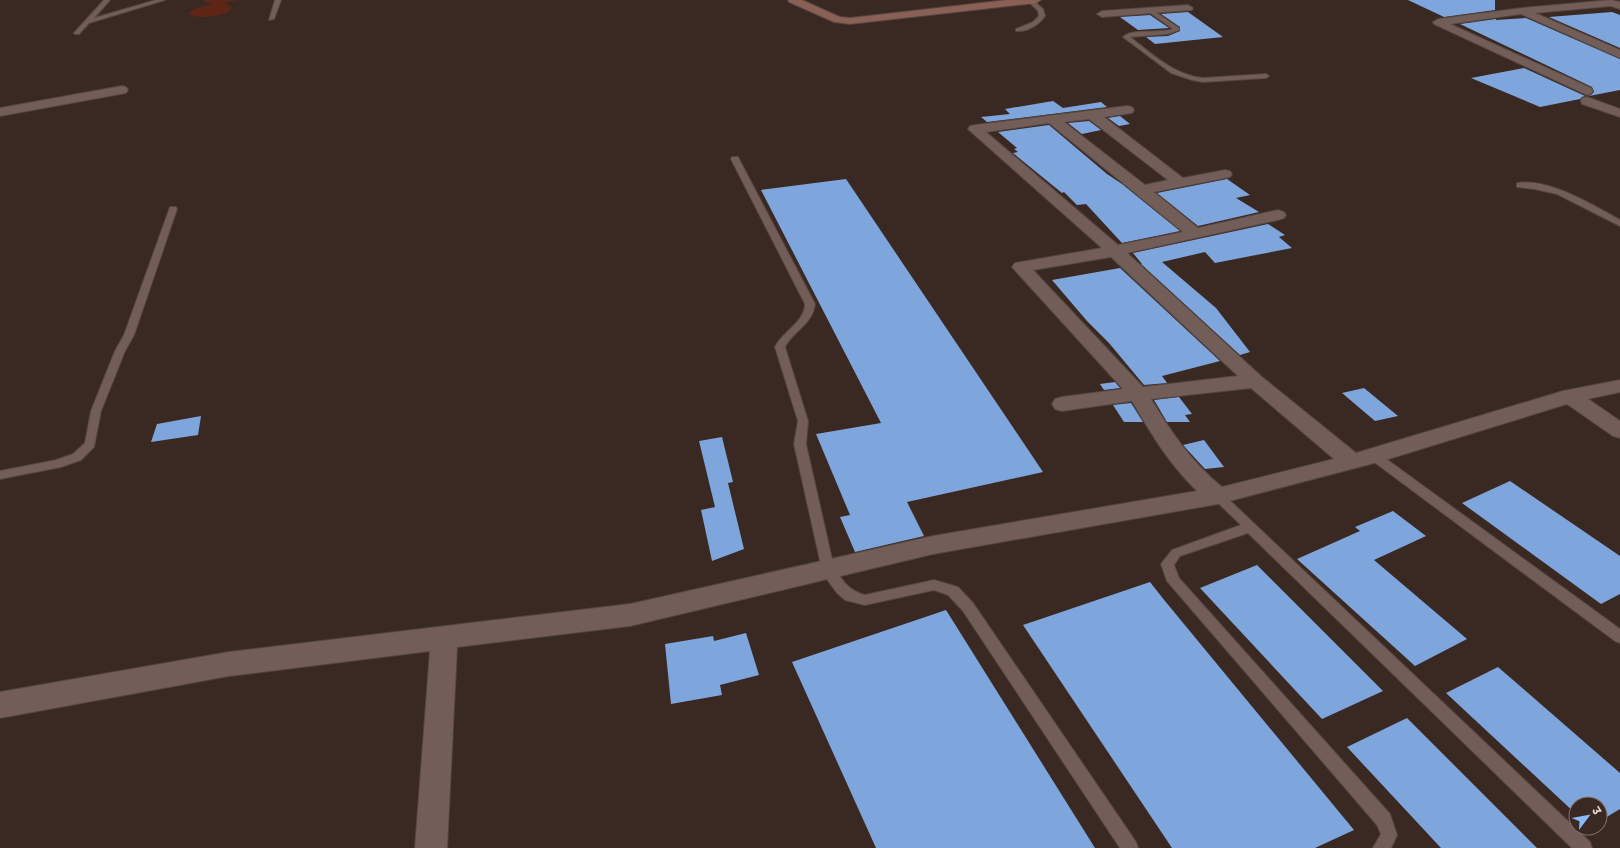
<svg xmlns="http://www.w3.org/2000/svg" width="1620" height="848" font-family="Poppins,'Noto Sans Devanagari',sans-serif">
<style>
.green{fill:#5f2618}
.building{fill:#7fa6dc}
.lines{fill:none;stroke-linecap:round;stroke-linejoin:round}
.lane-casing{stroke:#544541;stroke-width:2}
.street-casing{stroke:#544541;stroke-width:2}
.secondary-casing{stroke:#544541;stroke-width:2}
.lane{fill:#725d58;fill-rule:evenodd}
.street{fill:#725d58;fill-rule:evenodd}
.secondary{fill:#8a5f55;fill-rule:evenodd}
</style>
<rect width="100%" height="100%" fill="#3a2823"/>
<path class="green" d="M204 0H239L224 3 232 7C227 17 200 19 190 15L189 13 194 9 213 4 205 2Z"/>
<path class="building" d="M1408 0H1495V10L1444 17Z
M1188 12 1223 37 1155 44 1146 37 1168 36 1180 31V27L1161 14Z
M1612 12 1620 15V48L1549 17Z
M1150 15 1169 28 1138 30 1120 17Z
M1526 18 1620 59V90L1589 96 1594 92 1592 87 1460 24 1496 19V20Z
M1524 68 1585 96 1582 97 1580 99 1540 107 1471 78Z
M1053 101 1063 108 1101 102 1107 107 987 122 981 117 1010 114 1005 109Z
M1120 116 1130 124 1119 126 1108 118Z
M1089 121 1101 130 1082 134 1068 123Z
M1049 125 1107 174 1122 184 1180 231 1122 243 1086 204 1077 205 1064 192 1062 193 1013 153 1018 152 1014 149 1017 148 998 132Z
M846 179 1043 472 907 502 924 536 855 552 840 517 850 515 816 434 881 423 761 190Z
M1227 179 1250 195 1236 198 1259 212 1198 226 1157 193Z
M1268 224 1285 235 1279 237 1292 248 1215 263 1205 252 1162 262 1216 308 1250 352 1240 355 1141 264H1142L1133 253Z
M1120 268 1220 361 1162 376 1167 383 1144 385 1109 343 1087 321 1052 280Z
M1115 382 1120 388 1104 390 1100 384Z
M1364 388 1398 416 1375 421 1342 393Z
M1179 397 1192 414 1185 415 1190 422H1167L1154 400Z
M1131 403 1138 414 1143 422H1124L1113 405Z
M201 416 198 435 151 442 157 424Z
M722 437 733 482 728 483 744 549 712 561 701 510 715 507 699 441Z
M1204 440 1224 467 1205 469 1183 445Z
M1510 481 1620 556V594L1601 604 1462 503Z
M1393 511 1426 536 1374 560 1467 639 1415 666 1297 559 1360 531 1355 527Z
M1257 565 1383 691 1322 719 1200 588Z
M1150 582 1165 601 1354 830 1315 848H1172L1023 625Z
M946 610 1095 848H876L792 662Z
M746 633 759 675 720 685 722 695 671 704 665 644 713 636 714 641Z
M1498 667 1620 773V809L1600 821V804H1576V814L1446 693Z
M1407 718 1537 848H1441L1347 747Z"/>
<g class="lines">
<defs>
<path id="lane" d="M104 0H110L94 18 156 0H165L89 23 79 34H75L74 33Z
M275 0H281L274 19 269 20Z
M1029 0H1033L1043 9 1045 16C1039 25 1027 32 1016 31V29L1033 22 1039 16 1038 11 1029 2Z
M1151 9 1179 28V30L1168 34 1130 37C1152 54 1174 75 1203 78L1266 74 1269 76 1266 78 1203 82 1192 80 1171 73 1123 37C1131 28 1160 34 1173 29L1149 12 1148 11Z
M732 157H738L739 159 815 304C813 324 793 331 785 347L808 421 806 444 834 568C844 582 848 590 865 595L934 580 958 587 973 603 1136 842 1138 848H1120L963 611 948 595 934 590 865 605 845 600 837 593 823 574 794 444 798 421 775 347C783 331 804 323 805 304L731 159Z
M1517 183C1547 177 1595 206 1620 220V226L1557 194 1534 189 1517 187Z
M170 207H176L177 209 134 335 125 351 101 411 94 447 81 460 61 467 0 479V471L56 460 73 454 85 443 91 411 115 351 124 335Z
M1374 452 1378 453 1620 629V643L1615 641 1370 459 1368 456 1370 453Z
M1218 492 1222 493 1590 842 1592 848H1572L1248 533 1180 556 1174 565 1179 578 1390 814 1397 835 1391 848H1373L1381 834 1377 825 1167 581 1161 564 1172 550 1241 525 1214 499 1212 496 1214 493Z"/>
<path id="street" d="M1611 0 1620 2V9L1611 6 1535 13 1620 50V58L1521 14 1450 24 1591 88 1593 91 1591 94 1587 95 1434 24 1433 22 1438 19 1522 8Z
M1188 5 1193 8 1192 10 1102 17 1097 14 1102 11Z
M122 86 126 87 128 90 126 93 0 116V108Z
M1587 97 1620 109V117L1582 104 1581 101 1582 98Z
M1127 106 1132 107 1134 110 1132 113 1104 117 1183 178 1225 170 1230 171 1232 174 1230 177 1225 178 1154 192 1198 228 1278 210 1284 212 1286 215 1284 218 1278 220 1127 253 1262 377 1356 453 1563 391 1620 380V392L1588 399 1620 421V438L1613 436 1567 404 1382 461 1218 504 933 554 630 626 457 647 447 848H415L430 651 229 676 0 718V692L229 652 630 604 933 536 1197 491C1170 465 1151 434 1132 401L1062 411 1055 409 1052 404 1055 399 1062 397 1123 389 1012 267 1015 263 1021 262 1102 248 968 129 970 126 975 125ZM1089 119 1168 180 1145 185 1064 122ZM1049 123 1183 232 1118 245 986 132ZM1111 257 1238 376 1143 387 1033 270ZM1251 388 1334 459 1222 487C1192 463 1171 432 1151 399Z"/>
<path id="secondary" d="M788 0H802L840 17 850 18 1007 0H1041L1036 3 850 24 834 22 789 2Z"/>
</defs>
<use href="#lane" class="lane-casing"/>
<use href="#street" class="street-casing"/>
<use href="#secondary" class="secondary-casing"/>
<use href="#lane" class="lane"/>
<use href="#street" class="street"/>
<use href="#secondary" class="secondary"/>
</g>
<g transform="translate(1588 816) rotate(58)"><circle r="19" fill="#3a2823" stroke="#80706b"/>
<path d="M0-3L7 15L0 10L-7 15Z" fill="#8abafc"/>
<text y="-6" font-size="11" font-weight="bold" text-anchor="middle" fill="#e8dcd8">उ</text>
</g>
</svg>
